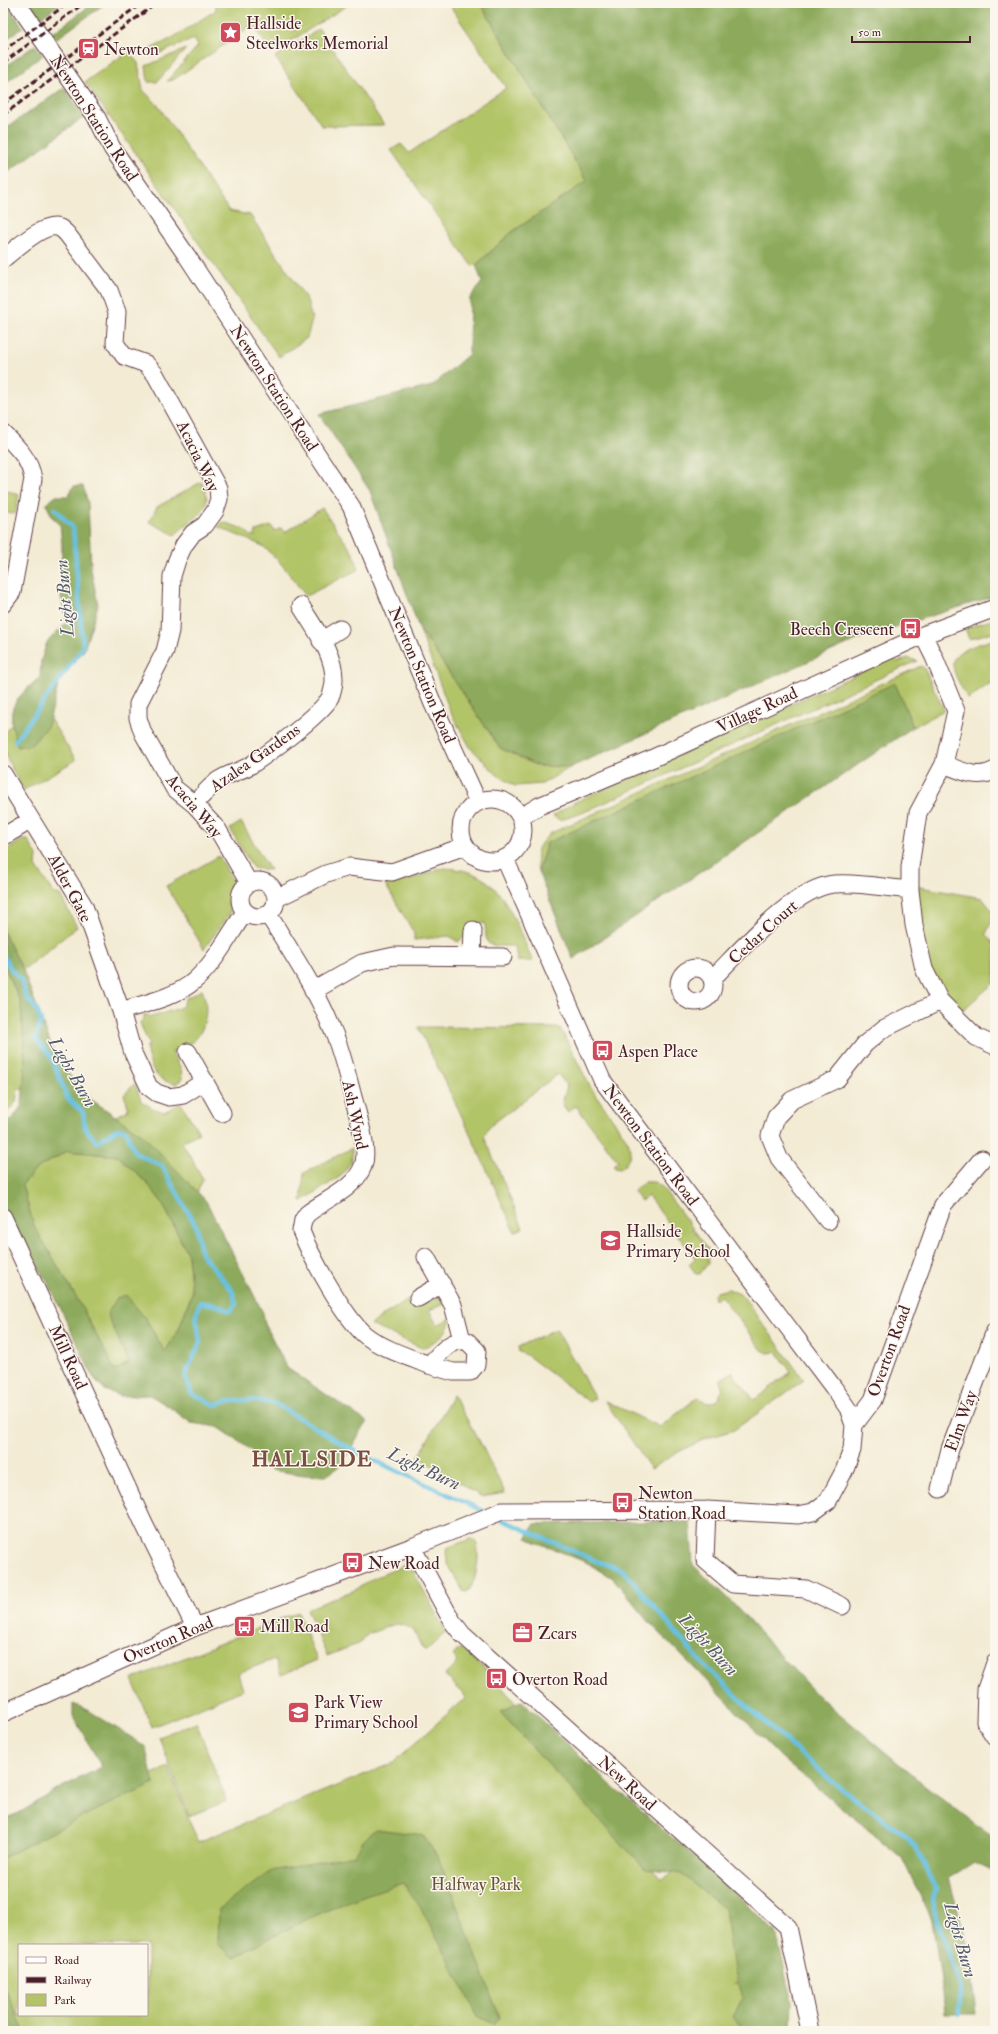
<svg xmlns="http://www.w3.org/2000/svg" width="998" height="2034" font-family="'IM FELL Double Pica',serif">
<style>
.green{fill:#b2c467;stroke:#7e7249;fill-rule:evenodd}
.forest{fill:#8daa5c;stroke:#6c6444;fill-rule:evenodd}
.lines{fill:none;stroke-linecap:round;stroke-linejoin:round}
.stream{stroke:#65c1e3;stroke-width:4.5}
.minor-casing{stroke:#633e44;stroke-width:19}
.minor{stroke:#fff;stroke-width:17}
.rail{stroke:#4a1f2b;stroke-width:3;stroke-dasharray:6 3;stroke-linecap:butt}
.labels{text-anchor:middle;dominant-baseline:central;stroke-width:3;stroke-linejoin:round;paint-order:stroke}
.poi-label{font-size:17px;fill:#4a1f2b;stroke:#fbf7ec;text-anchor:start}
.street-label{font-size:17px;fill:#4a1f2b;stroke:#fbf7ec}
.park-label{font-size:17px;fill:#69513d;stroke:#fbf7ec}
.water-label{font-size:18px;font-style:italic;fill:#53586b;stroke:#fbf7ec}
.district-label{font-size:21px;font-weight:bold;letter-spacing:1px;fill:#7c4d41;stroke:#fbf7ec}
</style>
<rect width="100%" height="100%" fill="#fbf7ec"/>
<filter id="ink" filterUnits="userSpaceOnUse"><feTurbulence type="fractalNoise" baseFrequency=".025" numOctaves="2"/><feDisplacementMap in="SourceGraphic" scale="8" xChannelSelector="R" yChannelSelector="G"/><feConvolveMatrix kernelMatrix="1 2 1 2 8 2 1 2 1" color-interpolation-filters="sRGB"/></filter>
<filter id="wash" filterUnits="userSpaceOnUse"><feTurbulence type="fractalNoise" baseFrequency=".012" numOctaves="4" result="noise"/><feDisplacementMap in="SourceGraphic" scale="16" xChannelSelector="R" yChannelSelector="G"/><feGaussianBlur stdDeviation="0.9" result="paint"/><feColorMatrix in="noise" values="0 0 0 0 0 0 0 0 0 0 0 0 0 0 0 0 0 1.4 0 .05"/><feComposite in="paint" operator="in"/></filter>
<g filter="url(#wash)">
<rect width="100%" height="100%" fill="#f3ebd4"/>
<path class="green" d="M215 3H351L272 53 253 25 173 80 167 81 198 46 194 39 153 56 149 50 174 37 216 10Z
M448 3H480L587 181 512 232 476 265 472 266 391 150 401 144 409 153 506 88Z
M319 29 384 125 322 126 275 57Z
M186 49 157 82H148L146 66Z
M129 52 138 63 143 90 157 104 229 211 250 215 307 300 312 320 307 338 279 357 85 82 126 53 127 54Z
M201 482C219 510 191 518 175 535L149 522 157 507Z
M3 489 19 495 15 514 3 512Z
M322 508 353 553 359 569 306 596 279 561 263 546 218 527 223 522 244 529 251 536H255L256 531 271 526 275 531 281 528 285 532Z
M995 619V631L969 639 965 628Z
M419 628 500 748 538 766 571 767 542 784 515 786 496 774 470 747 450 711Z
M995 639V680L968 699C942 655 949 653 995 639Z
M893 658 898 662 908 658 917 661 580 814 560 820 553 816 573 803Z
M921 666 924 668 944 710 913 727 895 684 547 843 538 871C535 851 536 847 551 833Z
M20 715 50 719 76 760 24 790C13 772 3 755 3 734Z
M241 822 270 870 253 868 230 829Z
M22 840H28L37 856 36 866 53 893 60 895 77 927 23 970 3 931V844L7 850Z
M219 856 233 881 228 892 230 913 204 949 166 886Z
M444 868C503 869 512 917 533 961H517L515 946H495L488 943 486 937 485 923 473 924 465 936 458 942 449 936 414 940V933L385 884 410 879Z
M914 886 982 898 995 914 986 934 995 945V982L958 1014 925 967Z
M3 964 21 1003 25 1063 24 1090 18 1089 16 1102 3 1117Z
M202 990C209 1005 207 1031 192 1042 187 1046 178 1049 172 1052L181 1069 182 1079 176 1084C154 1081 150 1067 146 1047L149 1045 140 1023 144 1019V1014L152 1017 182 1007 186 998Z
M418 1027 560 1028 591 1088 628 1141C632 1152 630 1162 620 1169L615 1168 613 1165 618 1161 576 1106 568 1112 562 1104 567 1086 558 1074 490 1126 484 1136 523 1228 515 1232 468 1129Z
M135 1083 141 1101 152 1108 164 1112 181 1103 199 1133 182 1142 203 1179 197 1193 112 1118 127 1111 128 1106 124 1095Z
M352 1148V1161L341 1176 301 1202 304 1173Z
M67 1151 118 1156 147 1183 162 1202 188 1255 192 1293 179 1329 165 1352 145 1318 108 1314 129 1363 115 1371 80 1304 34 1226 22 1185 36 1169Z
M645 1182H654L662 1187 708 1249V1263L700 1274H696L689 1264 695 1258 648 1196 641 1201 634 1192 635 1189Z
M728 1289 742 1295 804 1380 734 1430 707 1438 680 1451 651 1469 605 1401 660 1427 698 1397 707 1403 717 1401 723 1389 720 1380 732 1372 754 1400 791 1372 777 1352 768 1353 762 1350 721 1296 715 1300 714 1295 717 1292Z
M439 1297 445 1304 429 1310 437 1325 451 1318C448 1334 437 1342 422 1348L371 1325 382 1316 408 1300 418 1306Z
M556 1329 595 1398 589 1402 528 1356 519 1352 518 1347Z
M453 1395 480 1442 505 1493 482 1497 418 1457Z
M470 1539 475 1540C482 1550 476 1585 467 1592L463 1591 447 1562 446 1550 452 1546Z
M405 1565 411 1567 446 1632 426 1651 422 1648 414 1631 404 1625 395 1624 368 1634 360 1643 327 1656 307 1609 357 1589 372 1579Z
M298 1612 317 1660 281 1675 275 1659 238 1673 243 1690 152 1727 132 1679Z
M460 1648 492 1675 661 1879 687 1865 732 1908 748 1972 733 1984 760 1977 789 2031H7L3 2022V1841L168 1767 198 1842 393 1763 466 1697 445 1675 458 1662 453 1655ZM19 1945H147V2015H19Z
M196 1722 227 1801 189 1816 159 1737Z"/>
<path class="forest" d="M3 3H6L23 27 3 42Z
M30 3H61L40 18Z
M94 3H106L55 40 51 34Z
M480 3H995V596L863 637 571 767 538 766 500 748 419 628 370 491 319 414 432 386 469 354 470 298 482 282 476 265 512 232 587 181Z
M35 45 43 55 4 84 3 68Z
M64 88 85 116 3 176V130Z
M74 486H83L88 503 91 569 98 605 84 650 59 681 48 726 31 745 18 747C5 708 11 703 40 677L41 661 47 642 67 622 61 597 62 545 60 524 53 518 46 504 56 496H68Z
M895 683 913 727 573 959 538 871 547 843Z
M3 931 23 970 55 1055 83 1094 143 1135 206 1201 263 1313 265 1324 287 1368 367 1422 339 1467 326 1476 305 1475 270 1470 248 1448 218 1427 191 1423 171 1408 150 1395 121 1396 105 1390 93 1377 50 1286 25 1247 3 1208V1124L14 1117 22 1105 25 1063 21 1003 3 963ZM67 1151 118 1156 147 1183 162 1202 188 1255 192 1293 179 1329 165 1352 145 1318 126 1295 117 1298 107 1314 129 1363 115 1371 80 1304 34 1226 22 1185 36 1169Z
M690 1521 693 1565 725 1595 816 1694 922 1783 995 1839V1872L974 1862 949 1878 967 1943 976 2014H945L943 1993 932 1920 902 1858 781 1757 651 1624 613 1578 586 1562 526 1538 535 1524Z
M522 1701 611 1785 727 1885 776 1933 792 2002 791 2031H745L733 2017 743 1997 734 1970 725 1909 681 1874 645 1869 500 1712Z
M73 1704 88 1710 145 1746 154 1784 88 1814 3 1858V1819L19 1813 62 1787 102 1767 73 1716Z
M376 1829 423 1835 439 1859 500 2018 493 2024 478 2016 422 1910 404 1883C344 1899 287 1928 233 1958L218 1944 219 1909 271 1871 355 1855 363 1841Z
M3 1983 24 2031H3Z"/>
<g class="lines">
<path class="stream" d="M15 741 83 647 73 528 55 509
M3 955 11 969 21 980 26 997 37 1010 41 1021 36 1039 51 1057 68 1099 83 1112 85 1128 97 1142 117 1129 126 1130 135 1153 162 1166 196 1226 201 1253 232 1290 236 1304 230 1311 216 1305 200 1302 196 1315 200 1343 185 1376 192 1394 216 1405 228 1401 253 1400 274 1403 358 1453 486 1512
M498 1518 596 1561 623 1570 700 1661 751 1710 834 1783 899 1831 915 1846 936 1888 933 1899 935 1914 960 1985V2014"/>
</g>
</g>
<g filter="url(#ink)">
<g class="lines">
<defs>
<path id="minor" d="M17 3 97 118 112 148 187 256 351 506 433 704 478 802
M3 259C15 250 44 221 60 228 62 229 65 232 67 234L109 290 117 312 115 343 124 356 146 364 155 374 218 488 219 499 215 511 205 525 193 533 184 545 177 560 172 576 170 631 165 651 138 704V718L143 733 174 788 194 804 218 830 249 883
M3 433C17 447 30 459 33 479L12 592 3 604
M923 635 934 657 956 711 944 764 918 813 910 867V890L914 925 924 969 940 1001 976 1037 995 1046
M321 641 340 629
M944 764C961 771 979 780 995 770
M3 774 84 906 121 1011 133 1053 149 1087 157 1093 169 1097 183 1095 205 1081
M461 830a31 31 0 1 1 62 0a31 31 0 1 1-62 0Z
M194 804C201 797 208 789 216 782 226 774 239 772 251 765 268 754 321 714 330 698 332 694 334 685 334 681 335 654 314 628 301 606
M521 817 539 806 651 759 923 635 995 608
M6 835 31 820
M505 859 602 1080 833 1387 848 1408 854 1425
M240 899a18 18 0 1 1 36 0a18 18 0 1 1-36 0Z
M277 898 326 874 349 867 392 872 465 846
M268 914C291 952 317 990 333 1031 343 1054 348 1080 355 1104 359 1120 369 1150 363 1166 354 1190 326 1199 307 1214L303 1220 301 1231C311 1257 345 1318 365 1335 383 1349 408 1357 429 1365 439 1355 450 1338 467 1341L477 1351 476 1365 470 1372H453L429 1365
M472 956 473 930
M679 985a17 17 0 1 1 34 0a17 17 0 1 1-34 0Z
M713 978C740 951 795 887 834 884 859 882 885 888 910 890
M313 991 362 963 394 956 503 957
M121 1011C143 1004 176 997 194 981 215 963 229 935 245 912
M188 1052 222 1113
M3 1217 144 1524 195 1627
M828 1221 779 1158 770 1136 776 1117 792 1100 837 1079 865 1044 883 1029 940 1001
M426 1257 453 1305 462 1340
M418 1298 442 1284
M940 1489 950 1449 995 1331
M707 1510 705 1560 733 1584 806 1589 842 1606
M412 1547 452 1621 462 1634 788 1927 810 2031
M995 1663 986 1689 985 1722 995 1737
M3 1713 195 1627 412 1547 502 1511 707 1510 798 1515 813 1512 828 1501 844 1471 852 1450 854 1425 873 1400 943 1205 982 1159"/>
</defs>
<use href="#minor" class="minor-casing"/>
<use href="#minor" class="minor"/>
<path class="rail" d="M3 51 68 3
M3 63 84 3
M3 104 142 3
M3 115 157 3"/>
</g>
</g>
<defs>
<symbol id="sight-square" viewBox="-11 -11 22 22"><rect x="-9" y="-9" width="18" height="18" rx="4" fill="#d1495b" stroke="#fbf7ec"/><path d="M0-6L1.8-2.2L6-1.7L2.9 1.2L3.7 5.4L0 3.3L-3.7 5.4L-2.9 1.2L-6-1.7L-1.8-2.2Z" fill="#fff"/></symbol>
<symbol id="station-square" viewBox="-11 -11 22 22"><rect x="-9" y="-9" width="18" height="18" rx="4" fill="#d1495b" stroke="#fbf7ec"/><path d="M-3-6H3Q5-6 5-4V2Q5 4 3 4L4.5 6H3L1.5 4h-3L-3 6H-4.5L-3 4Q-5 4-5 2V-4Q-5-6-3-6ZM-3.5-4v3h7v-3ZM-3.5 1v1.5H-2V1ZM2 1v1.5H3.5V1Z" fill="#fff"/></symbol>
<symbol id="bus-square" viewBox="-11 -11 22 22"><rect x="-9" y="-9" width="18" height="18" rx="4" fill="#d1495b" stroke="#fbf7ec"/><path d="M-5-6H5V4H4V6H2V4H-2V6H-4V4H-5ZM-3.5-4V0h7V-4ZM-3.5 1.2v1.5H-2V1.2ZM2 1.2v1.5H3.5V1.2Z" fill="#fff"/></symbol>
<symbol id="school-square" viewBox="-11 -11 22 22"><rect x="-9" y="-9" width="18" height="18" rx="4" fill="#d1495b" stroke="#fbf7ec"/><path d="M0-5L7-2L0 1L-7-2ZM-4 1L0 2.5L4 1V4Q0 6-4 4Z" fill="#fff"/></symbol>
<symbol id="office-square" viewBox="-11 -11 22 22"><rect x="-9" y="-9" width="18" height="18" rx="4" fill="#d1495b" stroke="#fbf7ec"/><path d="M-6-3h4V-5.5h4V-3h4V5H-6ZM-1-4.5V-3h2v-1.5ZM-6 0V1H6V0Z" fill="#fff"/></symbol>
</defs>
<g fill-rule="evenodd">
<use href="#sight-square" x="218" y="20" width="25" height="25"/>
<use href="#station-square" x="76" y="36" width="25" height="25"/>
<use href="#bus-square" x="898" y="616" width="25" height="25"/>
<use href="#bus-square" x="590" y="1038" width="25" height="25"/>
<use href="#school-square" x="598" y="1228" width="25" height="25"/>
<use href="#bus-square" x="610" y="1490" width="25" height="25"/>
<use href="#bus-square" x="340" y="1550" width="25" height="25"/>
<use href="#bus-square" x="232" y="1614" width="25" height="25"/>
<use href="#office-square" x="510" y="1620" width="25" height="25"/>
<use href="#bus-square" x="484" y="1666" width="25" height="25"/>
<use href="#school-square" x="286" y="1700" width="25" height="25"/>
</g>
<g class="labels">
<g class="poi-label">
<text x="246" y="23">Hallside<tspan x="246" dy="20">Steelworks Memorial</tspan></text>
<text x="104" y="49">Newton</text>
<text x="894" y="629" text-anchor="end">Beech Crescent</text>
<text x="618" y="1051">Aspen Place</text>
<text x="626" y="1231">Hallside<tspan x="626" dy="20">Primary School</tspan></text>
<text x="638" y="1493">Newton<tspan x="638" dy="20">Station Road</tspan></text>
<text x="368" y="1563">New Road</text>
<text x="260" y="1626">Mill Road</text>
<text x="538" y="1633">Zcars</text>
<text x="512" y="1679">Overton Road</text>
<text x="314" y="1702">Park View<tspan x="314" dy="20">Primary School</tspan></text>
</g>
<g class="street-label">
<text transform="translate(94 118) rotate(57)">Newton Station Road</text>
<text transform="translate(274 388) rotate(57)">Newton Station Road</text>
<text transform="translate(198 456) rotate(64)">Acacia Way</text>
<text transform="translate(422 675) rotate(67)">Newton Station Road</text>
<text transform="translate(757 710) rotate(-25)">Village Road</text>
<text transform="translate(255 758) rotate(-35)">Azalea Gardens</text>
<text transform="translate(194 806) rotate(50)">Acacia Way</text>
<text transform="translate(70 888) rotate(62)">Alder Gate</text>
<text transform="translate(763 932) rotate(-42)">Cedar Court</text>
<text transform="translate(355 1115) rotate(78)">Ash Wynd</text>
<text transform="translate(651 1145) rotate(53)">Newton Station Road</text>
<text transform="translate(889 1351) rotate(-70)">Overton Road</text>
<text transform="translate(68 1357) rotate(65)">Mill Road</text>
<text transform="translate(961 1421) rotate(-70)">Elm Way</text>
<text transform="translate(168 1640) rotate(-23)">Overton Road</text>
<text transform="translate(627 1783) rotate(42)">New Road</text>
</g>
<g class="park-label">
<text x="476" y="1884">Halfway Park</text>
</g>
<g class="water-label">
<text transform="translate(65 598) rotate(-95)">Light Burn</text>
<text transform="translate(72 1072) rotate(60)">Light Burn</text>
<text transform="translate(424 1469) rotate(25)">Light Burn</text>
<text transform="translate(708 1645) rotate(47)">Light Burn</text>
<text transform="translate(960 1940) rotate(74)">Light Burn</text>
</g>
<g class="district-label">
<text x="312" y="1459">HALLSIDE</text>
</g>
</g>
<rect width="998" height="2034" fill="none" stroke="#fbf7ec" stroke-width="16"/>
<rect x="18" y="1944" width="130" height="72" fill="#fbf7ec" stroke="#b4a19f"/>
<rect x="26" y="1957" width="20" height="6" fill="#ffffff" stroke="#b4a19f"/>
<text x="54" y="1964" font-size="12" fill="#4a1f2b">Road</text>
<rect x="26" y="1977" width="20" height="6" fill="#4a1f2b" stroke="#b4a19f"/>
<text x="54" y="1984" font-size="12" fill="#4a1f2b">Railway</text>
<rect x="26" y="1994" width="20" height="12" fill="#b2c467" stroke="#b4a19f"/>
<text x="54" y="2004" font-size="12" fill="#4a1f2b">Park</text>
<path d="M852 36v6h118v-6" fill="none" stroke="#4a1f2b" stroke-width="2"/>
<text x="858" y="36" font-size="12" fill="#4a1f2b" stroke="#fbf7ec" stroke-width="3" paint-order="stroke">50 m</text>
</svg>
